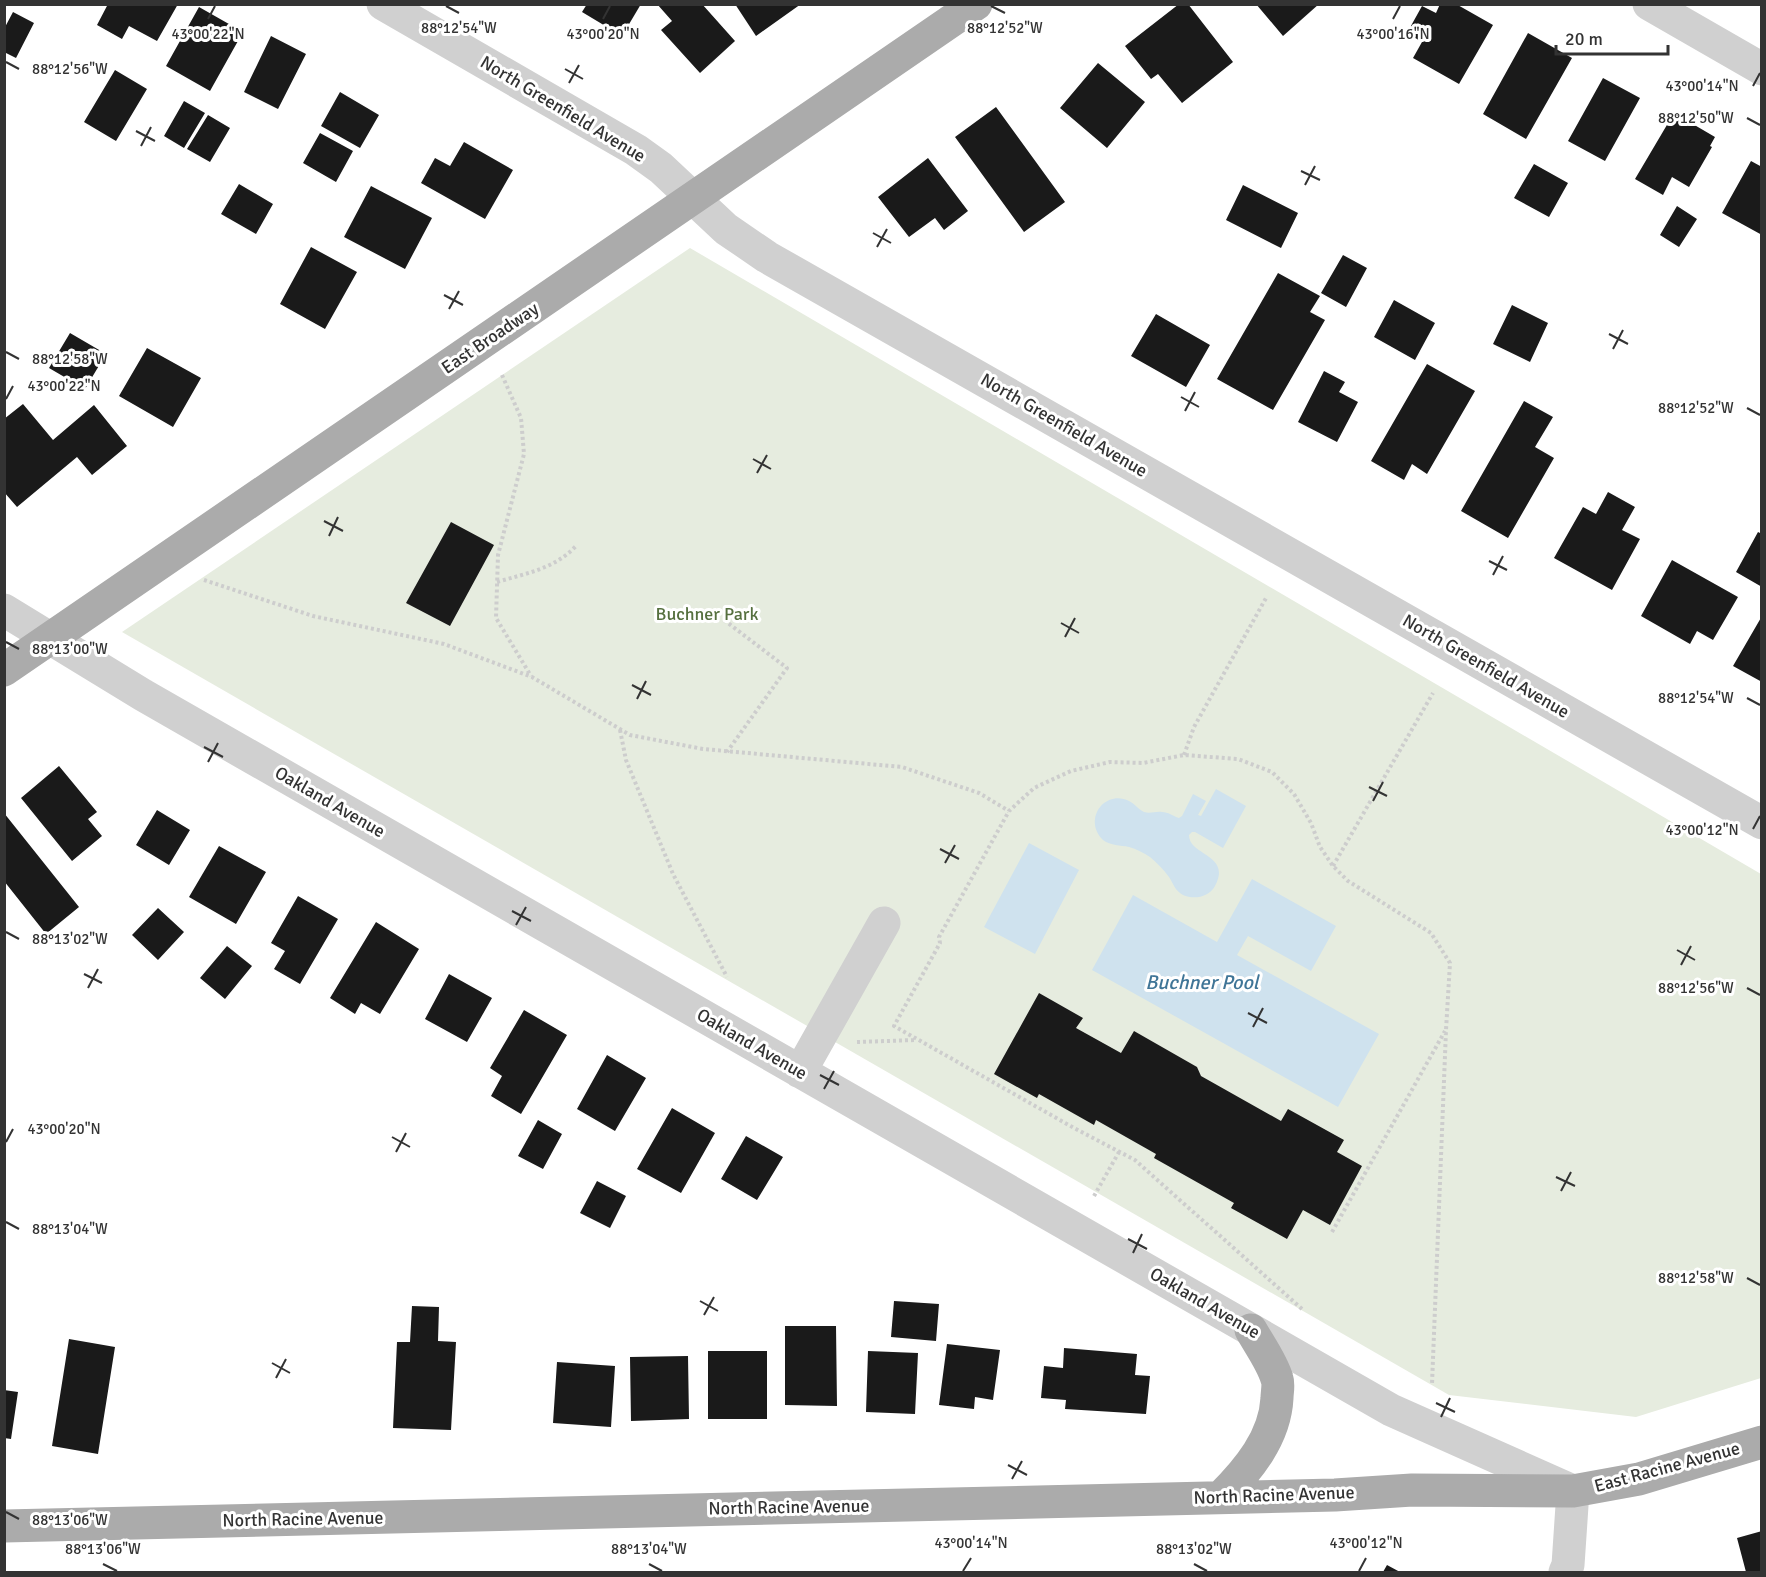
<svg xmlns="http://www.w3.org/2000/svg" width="1766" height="1577" font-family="Signika,sans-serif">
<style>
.green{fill:#e6ecdf}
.water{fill:#cfe2ee}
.building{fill:#1a1a1a}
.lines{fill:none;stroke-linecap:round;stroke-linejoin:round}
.path{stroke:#cdcdcd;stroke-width:4;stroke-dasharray:3 3;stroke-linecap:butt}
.minor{stroke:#d0d0d0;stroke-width:33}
.major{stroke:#ababab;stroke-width:33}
.ticks{fill:none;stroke:#333;stroke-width:2}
.labels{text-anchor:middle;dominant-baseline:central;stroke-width:6;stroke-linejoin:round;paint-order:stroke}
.street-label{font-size:18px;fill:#333;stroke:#fff}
.park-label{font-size:18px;fill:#56703f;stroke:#fff}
.water-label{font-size:20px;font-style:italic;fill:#3f7597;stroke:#fff}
.ticks-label{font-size:15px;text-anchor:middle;fill:#333;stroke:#fff;stroke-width:6;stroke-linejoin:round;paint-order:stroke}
</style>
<rect width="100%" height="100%" fill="#fff"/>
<path class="green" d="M690 248 1761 874V1378L1636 1417 1449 1395 122 632Z"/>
<path class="water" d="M1216 789 1246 806 1223 848 1195 832H1192L1189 835C1189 856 1232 854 1215 886 1209 897 1194 900 1183 895 1175 891 1173 883 1169 877 1163 869 1157 863 1150 857 1144 853 1136 849 1129 847 1120 845 1111 846 1103 840 1097 834 1094 827 1095 819 1097 803 1114 793 1129 801 1135 804 1138 809 1144 812 1150 814 1156 811 1162 812 1168 812 1173 816 1179 818L1182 816 1193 794 1206 801 1198 815 1201 816Z
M1029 843 1079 870 1035 954 984 927Z
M1252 879 1336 926 1311 971 1248 936 1237 955 1379 1034 1338 1107 1092 970 1133 895 1217 942Z"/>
<path class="building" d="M108 4H178L157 41 129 26 122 39 97 25Z
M587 4H641L622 36 582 12Z
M657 4H702L735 41 700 73 661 30 672 21Z
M735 4H801L756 36Z
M1179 4H1188L1233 62 1182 103 1158 74 1151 79 1125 46Z
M1256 4H1319L1283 36Z
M1440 4H1456L1493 25 1459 84 1413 58 1422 42 1407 33 1422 6 1436 13Z
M199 7 243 32 210 91 166 66Z
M13 12 34 23 16 58 4 52V29Z
M1528 33 1572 58 1526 139 1483 114Z
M271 36 306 54 278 109 244 92Z
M1098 63 1145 102 1107 148 1060 108Z
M115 70 147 89 116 141 84 122Z
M1603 78 1640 98 1605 161 1568 141Z
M340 92 379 115 360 148 321 126Z
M184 101 205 113 184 148 164 136Z
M996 107 1065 202 1024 232 955 137Z
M1674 113 1715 137 1710 146 1712 147 1689 187 1672 177 1663 195 1635 179Z
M208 115 230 128 210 162 187 149Z
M320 133 353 151 336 182 303 163Z
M464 142 513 170 485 219 421 183 435 158 450 166Z
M928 158 968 211 944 230 935 218 909 237 878 197Z
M1751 161 1762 167V235L1722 213Z
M1534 164 1568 183 1549 217 1514 198Z
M239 184 273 204 256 234 221 214Z
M1243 185 1298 213 1281 248 1226 220Z
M371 186 432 218 405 269 344 237Z
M1677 206 1697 219 1679 247 1660 235Z
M311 247 357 272 325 329 280 304Z
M1343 255 1367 268 1346 307 1321 293Z
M1278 273 1320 296 1310 312 1325 320 1273 410 1217 379Z
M1394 300 1435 323 1415 360 1374 337Z
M1512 305 1548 323 1530 362 1493 344Z
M1156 314 1210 345 1186 387 1131 356Z
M70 333 106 354 85 389 49 368Z
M147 348 201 378 173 427 119 396Z
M1427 364 1475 391 1427 474 1412 464 1404 480 1371 461Z
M1324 371 1345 382 1339 392 1358 402 1337 442 1298 422Z
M1524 401 1553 417 1535 447 1554 458 1508 538 1461 511Z
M23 404 53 440 94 405 127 446 92 475 77 457 17 507 4 492V419Z
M1608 492 1635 507 1622 530 1640 539 1612 590 1554 558 1583 507 1596 514Z
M451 522 494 545 450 626 406 603Z
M1758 532 1762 534V587L1736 572Z
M1672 560 1738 597 1713 640 1697 631 1690 644 1641 616Z
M1762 616V682L1733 666Z
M59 766 97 812 88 819 102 836 72 861 21 798Z
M157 810 190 830 169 865 136 845Z
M4 813 79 907 46 934 4 881Z
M219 846 266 872 236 924 189 897Z
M298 896 338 919 300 984 274 969 285 951 271 943Z
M158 908 184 932 158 960 132 935Z
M376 922 419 949 380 1014 361 1003 355 1014 330 998Z
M227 946 252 966 225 999 200 978Z
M449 974 492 998 467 1042 425 1019Z
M1039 993 1083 1018 1076 1028 1121 1053 1134 1031 1197 1067 1201 1076 1281 1121 1288 1109 1344 1140 1337 1152 1362 1166 1330 1225 1303 1210 1287 1239 1231 1208 1234 1203 1154 1158 1156 1154 1096 1120 1094 1125 1039 1094 1037 1098 994 1074Z
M524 1010 567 1035 521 1114 491 1096 502 1076 490 1068Z
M607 1055 646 1078 615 1131 577 1109Z
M672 1108 715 1133 681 1193 637 1169Z
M538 1120 562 1134 543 1169 518 1156Z
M746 1136 783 1157 757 1200 721 1179Z
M597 1181 626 1196 610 1228 580 1213Z
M894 1301 939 1304 936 1341 891 1337Z
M412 1306 439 1307 438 1341 456 1342 451 1430 393 1428 397 1342H410Z
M785 1326H836L837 1406 785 1405Z
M69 1339 115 1347 98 1454 52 1446Z
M947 1344 1000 1350 993 1400 975 1397 974 1409 939 1405Z
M1064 1348 1137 1354 1135 1375 1150 1376 1146 1414 1065 1409 1066 1400 1041 1398 1044 1366 1063 1368Z
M708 1351H767V1419H708Z
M868 1351 918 1353 915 1414 866 1412Z
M688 1356 689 1419 631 1421 630 1357Z
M557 1362 615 1366 611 1427 553 1423Z
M4 1390 18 1392 11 1439 4 1438Z
M1762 1531V1572H1746L1737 1538Z
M1387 1565 1400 1572H1383Z"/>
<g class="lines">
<path class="path" d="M502 375 521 418 524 454 498 555 496 618 531 676
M204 580 313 616 444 644 532 677 630 735 703 749 902 767 979 793 1009 811
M497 582C527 573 554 569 576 546
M724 620 787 668 727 752
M620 730 626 760 673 874 727 977
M1184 755 1194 727 1266 598
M1333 866 1433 693
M857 1042 916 1040
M1094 1196 1119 1152
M1332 1232 1445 1031
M1302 1309 1135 1160 1074 1128 894 1026 940 943 939 937 1009 811 1034 788 1071 771 1110 762 1143 763 1184 755 1238 759 1272 772 1294 794 1311 823 1320 847 1333 866 1348 881 1431 933 1450 963 1446 1030 1432 1384"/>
<path class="minor" d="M383 4 636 150 661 168 726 229 767 257 1762 823
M1649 4 1762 69
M4 610 143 695 1391 1410 1573 1491 1568 1565 1565 1572
M800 1072 884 923"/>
<path class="major" d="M4 670 976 4
M1221 1497C1248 1470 1275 1438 1277 1398 1277 1392 1279 1385 1277 1379 1272 1362 1260 1346 1251 1330
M4 1526 1335 1495 1412 1490 1573 1491 1639 1479 1762 1442"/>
</g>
<path class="ticks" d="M446 6 459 13M991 6 1005 13M208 19 215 6M603 19 610 6M1393 19 1400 6M6 62 19 69M565 69 583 79M569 83 579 65M1753 86 1760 73M1747 118 1760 125M136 131 155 141M141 146 151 127M1301 171 1320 180M1305 185 1315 166M873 233 891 243M877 247 887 229M444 295 463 305M449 309 459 291M1609 334 1628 344M1613 349 1623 330M6 352 19 359M1181 397 1199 407M6 399 13 386M1747 408 1760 415M1185 411 1195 392M753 459 771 469M757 473 767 455M324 521 343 531M329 536 338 517M1489 561 1507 570M1493 575 1503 556M1061 623 1079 633M1065 637 1075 618M6 642 19 649M632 685 651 695M1747 698 1760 705M637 699 646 681M204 747 223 757M208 762 218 743M1369 787 1387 796M1373 801 1383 782M1753 829 1760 816M940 849 959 859M945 863 955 845M512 911 531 921M516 925 526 907M6 932 19 939M1677 950 1695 960M1681 965 1691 946M84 974 102 983M88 988 98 969M1747 988 1760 995M1248 1013 1267 1023M1253 1027 1263 1008M820 1075 839 1085M824 1089 834 1071M392 1137 410 1147M6 1142 13 1129M396 1152 406 1133M1556 1177 1575 1186M1561 1191 1571 1172M6 1222 19 1229M1128 1239 1147 1249M1133 1253 1142 1234M1747 1278 1760 1285M700 1301 718 1311M704 1315 714 1297M272 1363 290 1373M276 1378 286 1359M1436 1403 1455 1412M1441 1417 1450 1398M1008 1465 1027 1475M1012 1479 1022 1461M6 1512 19 1519M103 1564 117 1571M649 1564 662 1571M1194 1564 1207 1571M963 1571 971 1558M1359 1571 1366 1558"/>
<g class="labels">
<g class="street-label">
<text transform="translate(563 109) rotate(31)">North Greenfield Avenue</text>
<text transform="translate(490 338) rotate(-34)">East Broadway</text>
<text transform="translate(1064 425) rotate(30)">North Greenfield Avenue</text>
<text transform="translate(1486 666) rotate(30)">North Greenfield Avenue</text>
<text transform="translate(330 802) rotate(30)">Oakland Avenue</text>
<text transform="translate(752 1044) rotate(30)">Oakland Avenue</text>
<text transform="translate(1205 1303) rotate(30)">Oakland Avenue</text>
<text transform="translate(1667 1467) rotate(-15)">East Racine Avenue</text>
<text transform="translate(1274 1495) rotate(-2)">North Racine Avenue</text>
<text transform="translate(789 1507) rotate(-1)">North Racine Avenue</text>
<text transform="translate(303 1519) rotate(-1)">North Racine Avenue</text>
</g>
<g class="park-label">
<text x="707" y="614">Buchner Park</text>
</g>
<g class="water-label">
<text x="1202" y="982">Buchner Pool</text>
</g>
</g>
<g class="ticks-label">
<text x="459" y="33">88°12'54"W</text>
<text x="1005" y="33">88°12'52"W</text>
<text x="208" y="39">43°00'22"N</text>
<text x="603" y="39">43°00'20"N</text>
<text x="1393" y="39">43°00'16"N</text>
<text x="70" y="74">88°12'56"W</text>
<text x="1702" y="91">43°00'14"N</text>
<text x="1696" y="123">88°12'50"W</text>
<text x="70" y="364">88°12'58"W</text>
<text x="64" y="391">43°00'22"N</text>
<text x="1696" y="413">88°12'52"W</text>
<text x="70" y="654">88°13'00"W</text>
<text x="1696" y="703">88°12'54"W</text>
<text x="1702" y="835">43°00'12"N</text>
<text x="70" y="944">88°13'02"W</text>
<text x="1696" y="993">88°12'56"W</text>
<text x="64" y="1134">43°00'20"N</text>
<text x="70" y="1234">88°13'04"W</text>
<text x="1696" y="1283">88°12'58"W</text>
<text x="70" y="1525">88°13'06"W</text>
<text x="971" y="1548">43°00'14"N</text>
<text x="1366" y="1548">43°00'12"N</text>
<text x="103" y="1554">88°13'06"W</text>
<text x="649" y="1554">88°13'04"W</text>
<text x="1194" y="1554">88°13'02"W</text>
</g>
<rect width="1766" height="1577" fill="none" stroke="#333333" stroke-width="12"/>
<path d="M1556 45v9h112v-9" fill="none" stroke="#333333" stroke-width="3"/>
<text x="1565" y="45" font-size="18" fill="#333333" stroke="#ffffff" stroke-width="4.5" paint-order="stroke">20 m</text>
</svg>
